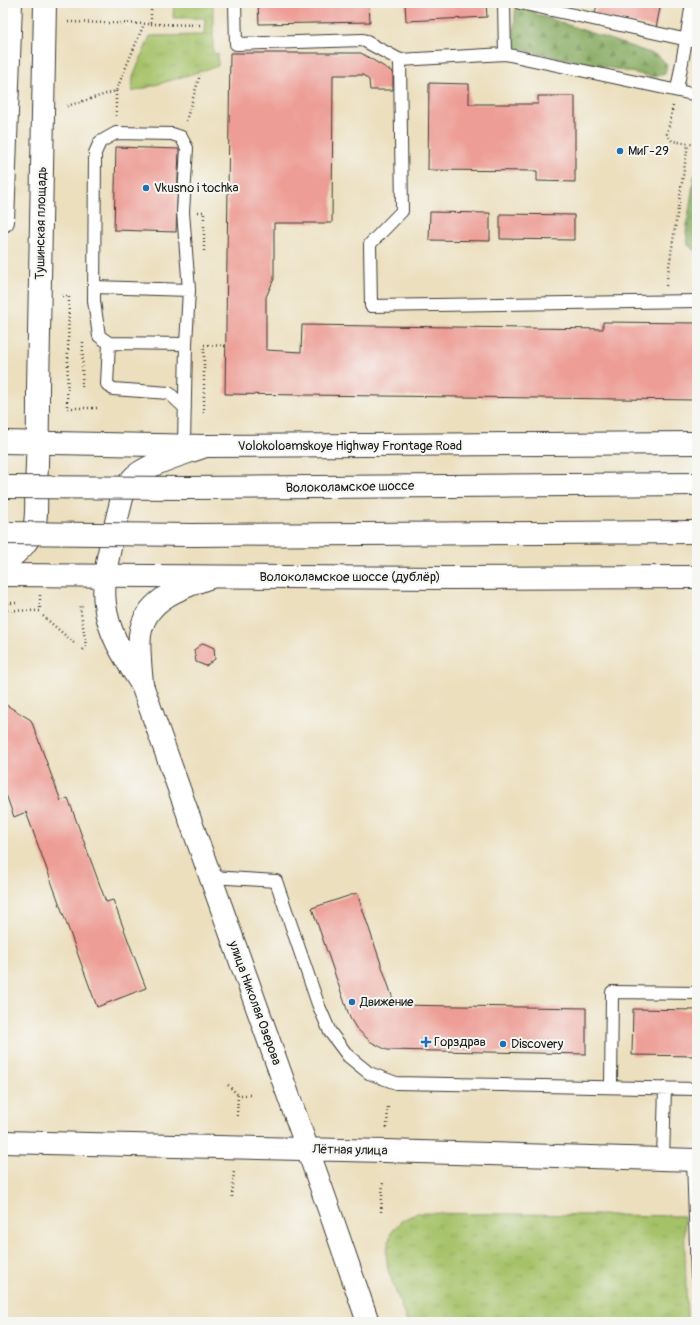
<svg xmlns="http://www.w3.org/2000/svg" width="700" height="1325" font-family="Pangolin,sans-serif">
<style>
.grass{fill:url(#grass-tufts);stroke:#616f42}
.forest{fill:url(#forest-firs);stroke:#50623c}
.building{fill:#ed9d95}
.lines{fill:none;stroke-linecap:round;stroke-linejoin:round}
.lane-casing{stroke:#3b3934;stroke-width:14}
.street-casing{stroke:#3b3934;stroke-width:24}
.secondary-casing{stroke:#3b3934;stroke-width:24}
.path{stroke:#3b3934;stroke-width:2.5;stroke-dasharray:1 3;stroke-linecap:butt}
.lane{stroke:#fff;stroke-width:12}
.street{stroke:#fff;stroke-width:22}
.secondary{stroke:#fff;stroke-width:22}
.primary-bridge-casing{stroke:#3b3934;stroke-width:24;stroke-linecap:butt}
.primary-bridge{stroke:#fff;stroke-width:22}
.poi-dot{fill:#1f6fb2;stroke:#f6f6f2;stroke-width:1.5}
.labels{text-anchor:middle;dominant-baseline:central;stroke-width:4;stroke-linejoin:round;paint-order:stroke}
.poi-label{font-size:13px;fill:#1c1c1c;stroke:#f6f6f2;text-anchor:start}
.street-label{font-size:13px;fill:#1c1c1c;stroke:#f6f6f2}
</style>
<defs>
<pattern id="grass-tufts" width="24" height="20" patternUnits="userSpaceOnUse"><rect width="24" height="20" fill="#a6c269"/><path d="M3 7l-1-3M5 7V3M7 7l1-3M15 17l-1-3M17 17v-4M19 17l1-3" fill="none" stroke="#8ea65a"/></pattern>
<pattern id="forest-firs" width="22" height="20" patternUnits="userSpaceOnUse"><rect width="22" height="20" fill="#84a85d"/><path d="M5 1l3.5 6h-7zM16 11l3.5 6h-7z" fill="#6b884c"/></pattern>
</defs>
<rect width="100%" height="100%" fill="#f6f6f2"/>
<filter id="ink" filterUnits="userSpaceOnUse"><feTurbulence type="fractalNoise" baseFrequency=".025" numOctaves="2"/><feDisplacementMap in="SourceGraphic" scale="8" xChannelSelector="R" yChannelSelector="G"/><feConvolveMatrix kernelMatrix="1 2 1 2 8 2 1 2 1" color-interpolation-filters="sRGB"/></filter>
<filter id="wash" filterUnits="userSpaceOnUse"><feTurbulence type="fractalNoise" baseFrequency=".012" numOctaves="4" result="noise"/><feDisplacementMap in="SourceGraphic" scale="16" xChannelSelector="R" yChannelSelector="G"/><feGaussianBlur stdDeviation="0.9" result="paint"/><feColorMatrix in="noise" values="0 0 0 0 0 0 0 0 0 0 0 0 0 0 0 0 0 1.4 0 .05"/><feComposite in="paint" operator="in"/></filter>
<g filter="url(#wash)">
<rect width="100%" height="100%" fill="#ecdfbe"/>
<path class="grass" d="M174 3H213V53L218 54V66L132 92 133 77 150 36 204 35 205 18H173Z
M417 1213 684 1216 687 1322H407L388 1270 386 1253 391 1233 401 1221Z"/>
<path class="forest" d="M516 3 530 6 536 14 659 56 667 64 665 74 654 77 518 49 513 40Z
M697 171V253L688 245 686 232 694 177Z"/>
<g id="blocks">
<path class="building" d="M258 3H369L370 22 259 24Z
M405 3H486L487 17 406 21Z
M541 3H566L565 9Z
M597 3H661L656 28 595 15Z
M230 53H361L393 72V90H370L369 80 363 75H333L332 223H274V279L266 297V350L301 352 302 325 603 329V322L697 323V400L225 394Z
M429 83 469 84V104H538V96H575V182L537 181V171L428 170Z
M116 147 179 149 176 232 114 230Z
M430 212 490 213V241L429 240Z
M500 214 574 215V240L500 239Z
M203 643 214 648 215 659 206 666 196 662 194 650Z
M3 703 31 720 61 801 68 798 106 902 113 900 146 988 97 1007 26 812 14 817 3 786Z
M357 893 395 1005 586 1008V1054L387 1050 371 1042 356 1028 350 1018 312 908Z
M633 1009 697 1010V1056L632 1055Z"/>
</g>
</g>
<g filter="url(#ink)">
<use href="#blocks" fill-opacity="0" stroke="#3b3934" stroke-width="1"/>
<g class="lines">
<defs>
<path id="lane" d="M235 3 236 44 363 40 400 60 505 54 504 3
M520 3 697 42
M505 54 697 95
M400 60 402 211 370 244 371 306 697 301
M677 90 686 40 692 3
M94 287 189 290
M109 343 107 384 113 389 169 393 185 408
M184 445 186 344 189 290 183 212 187 148 181 137 172 134 116 133 100 142 95 153 94 301 99 336 109 343 186 344
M211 877 276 881 318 1004 330 1032 348 1056 369 1073 396 1083 697 1089
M611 1087 612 992 697 993
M663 1159 665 1088
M693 1160 697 1276"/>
<path id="street" d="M3 221 11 3
M205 446C185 454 145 464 132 479 126 485 123 494 121 502 114 532 101 574 105 604 108 634 126 660 142 685L331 1215 368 1322
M3 562C18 554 32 539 35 523 37 511 36 498 36 486 38 453 38 420 38 388L45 3
M142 685C141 669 138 650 140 635 145 598 182 588 211 577
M3 1142 385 1151 697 1160"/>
<path id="secondary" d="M3 442 205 446 697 443
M3 575 447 578 697 577"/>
</defs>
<use href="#lane" class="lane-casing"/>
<use href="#street" class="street-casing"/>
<use href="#secondary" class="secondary-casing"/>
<path class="path" d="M68 22 151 24V3
M151 24 201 25
M116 91V117
M67 106 116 91 144 24
M673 106 667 134 672 141 697 145
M186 121 200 75
M198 212H204V251
M666 286 688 144
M62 296H69L67 408H99
M204 345 225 346
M204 348V416
M82 387 83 342
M3 603H17
M3 610 40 611V595
M43 616 74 643
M83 650 86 646 80 606H83
M228 1085 238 1095
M237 1116 238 1095H250
M387 1128 388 1105
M232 1197 234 1170
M381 1212 383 1181"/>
<use href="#lane" class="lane"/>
<use href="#street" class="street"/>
<use href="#secondary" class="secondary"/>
<defs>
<path id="primary-bridge" d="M3 487 188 488 697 484
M3 533 193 535 697 532"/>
</defs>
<use href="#primary-bridge" class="primary-bridge-casing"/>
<use href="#primary-bridge" class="primary-bridge"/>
</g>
</g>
<g class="poi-dot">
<circle cx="620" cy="151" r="4"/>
<circle cx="146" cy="188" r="4"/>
<circle cx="352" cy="1002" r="4"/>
<path d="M424 1036h4v4h4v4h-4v4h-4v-4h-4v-4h4z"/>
<circle cx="503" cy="1044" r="4"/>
</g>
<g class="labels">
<g class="poi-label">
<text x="628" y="151">МиГ-29</text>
<text x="154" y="188">Vkusno i tochka</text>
<text x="360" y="1002">Движение</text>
<text x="434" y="1042">Горздрав</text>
<text x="511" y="1044">Discovery</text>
</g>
<g class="street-label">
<text transform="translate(41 223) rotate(-89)">Тушинская площадь</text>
<text x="350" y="446">Volokoloamskoye Highway Frontage Road</text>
<text transform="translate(350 487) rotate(-1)">Волоколамское шоссе</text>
<text x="350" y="577">Волоколамское шоссе (дублёр)</text>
<text transform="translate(255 1003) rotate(70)">улица Николая Озерова</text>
<text transform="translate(350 1150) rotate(1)">Лётная улица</text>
</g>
</g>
<rect width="700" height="1325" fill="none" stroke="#f6f6f2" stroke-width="16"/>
</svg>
